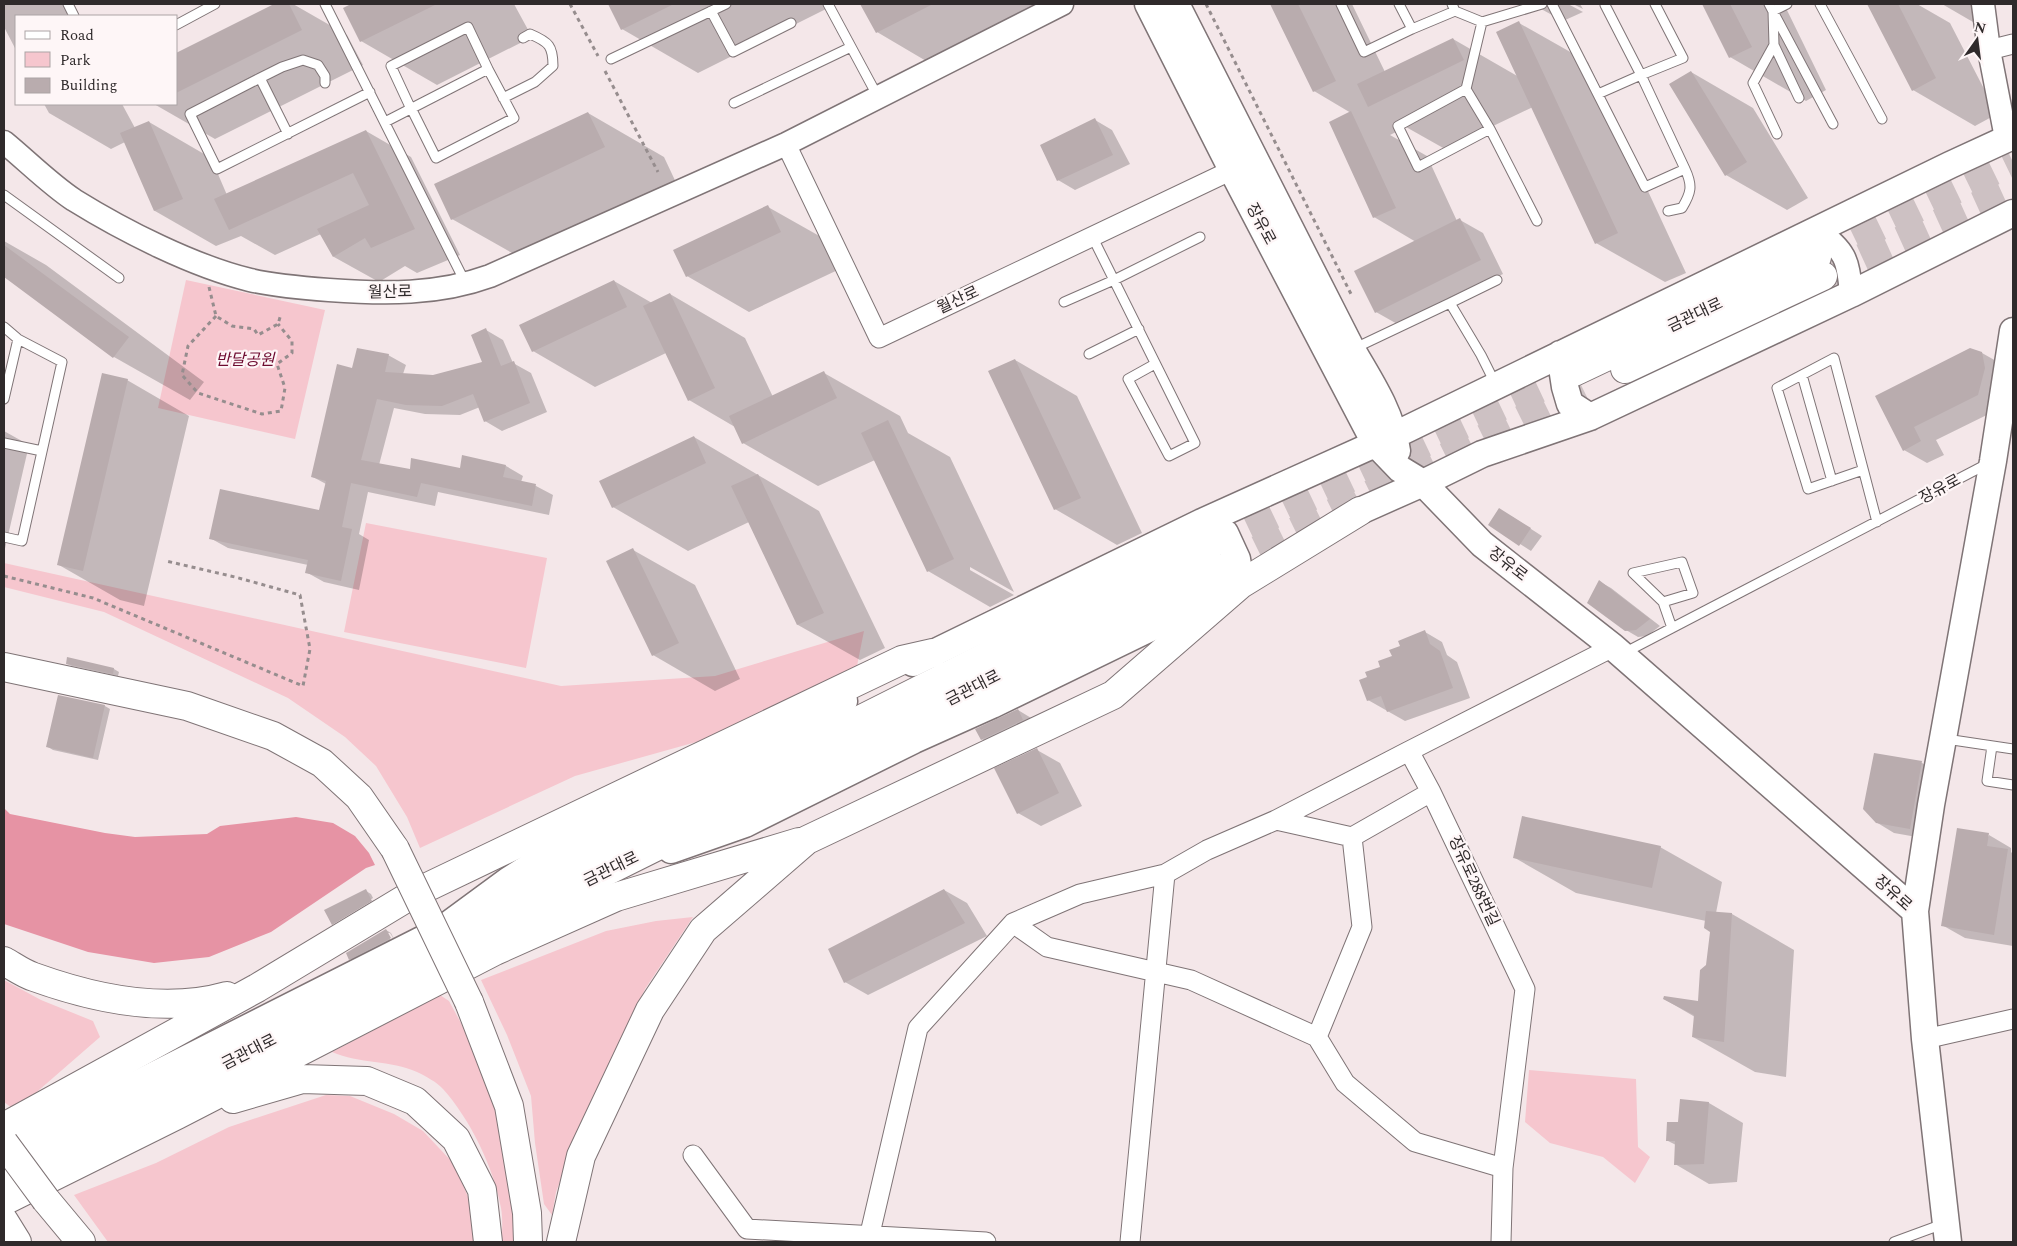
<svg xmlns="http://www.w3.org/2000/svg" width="2017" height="1246" font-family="Spectral,'Noto Sans KR',serif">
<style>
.green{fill:#f6c6ce}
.forest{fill:#e693a4}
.shadow{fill:#0003}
.building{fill:#b9acae}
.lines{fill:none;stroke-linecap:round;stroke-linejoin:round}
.primary-tunnel{stroke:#cdc1c3;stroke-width:28;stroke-dasharray:28 14;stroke-linecap:butt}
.service-casing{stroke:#7f7476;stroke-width:11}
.minor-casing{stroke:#7f7476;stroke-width:21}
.tertiary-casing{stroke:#7f7476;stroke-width:25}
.secondary-casing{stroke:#7f7476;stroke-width:29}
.primary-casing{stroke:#7f7476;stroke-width:30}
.motorway-casing{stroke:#7f7476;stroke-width:30}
.path{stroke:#968d8e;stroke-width:3;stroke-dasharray:4 4;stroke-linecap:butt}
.service{stroke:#fff;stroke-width:9}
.minor{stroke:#fff;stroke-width:19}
.tertiary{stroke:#fff;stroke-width:22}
.secondary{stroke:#fff;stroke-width:26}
.primary{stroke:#fff;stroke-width:28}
.motorway{stroke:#fff;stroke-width:28}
.motorway-bridge-casing{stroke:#7f7476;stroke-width:30;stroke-linecap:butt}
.motorway-bridge{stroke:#fff;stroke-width:28}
.labels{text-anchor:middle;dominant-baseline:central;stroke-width:4.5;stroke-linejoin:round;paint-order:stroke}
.street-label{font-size:16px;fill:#2f2a2b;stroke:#fef6f7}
.park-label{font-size:16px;font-style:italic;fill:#6e0b30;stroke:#fef6f7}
</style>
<rect width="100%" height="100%" fill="#f4e7e9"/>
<path class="green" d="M186 280 325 310 295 439 158 408Z
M366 523 547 558 526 668 344 632Z
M4 563 561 686 715 676 864 631 857 666 714 737 575 776 420 848 407 817 376 766 345 737 288 698 104 612 4 587Z
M693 917 645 989 573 1147 556 1192 552 1215 544 1204 535 1143 531 1096 507 1035 481 980 606 931 656 921Z
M4 980 41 1000 93 1021 100 1037 31 1097 12 1108 4 1102Z
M440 995 449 1001 480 1058 495 1104 520 1242H502C502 1231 503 1219 501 1208 494 1168 470 1119 443 1089 437 1082 425 1076 417 1072 391 1060 359 1064 332 1052Z
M1529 1070 1636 1079 1638 1147 1650 1157 1635 1183 1603 1157 1550 1143 1525 1122Z
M326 1095 350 1096 394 1114 423 1131 455 1165 468 1197 475 1242H108L74 1195 156 1163 229 1127Z"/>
<path class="forest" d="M4 808 10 814 105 833 135 837 207 834 220 826 296 817 333 823 355 836 369 853 375 865 366 868 271 932 209 957 154 963 88 952 4 924Z"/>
<path class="shadow" d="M4 4H70L76 16H16V50L4 27Z
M277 4H293L347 35 363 65 215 139 154 104H176V55Z
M354 4H514L532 37 437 85 361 41 344 9Z
M618 4H836L698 73 622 29 611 7Z
M867 4H1062L938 68 877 32 863 6Z
M1271 4H1352L1385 72 1453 39 1519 77V23L1588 62 1686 273 1665 282 1596 243 1533 107 1445 149 1406 127 1390 135 1427 156 1457 221 1460 220 1483 233 1503 274 1399 325 1376 312 1416 242 1374 217 1351 113 1314 91Z
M1532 4H1568L1583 12 1563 21Z
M1573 4H1580L1583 9Z
M1704 4H1784L1826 90 1806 101 1730 57Z
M1868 4H1917L1950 23 1997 114 1975 126 1913 90Z
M1942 4H1993L1996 9 1973 22Z
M1691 72 1753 108 1808 198 1787 210 1726 175Z
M44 104H122L135 128 149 122 211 158 227 195 366 131 411 157 460 255 417 273 405 266 379 282 334 257 321 234 275 255 241 236 216 246 155 211 125 142 111 149 49 113Z
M588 113 664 157 680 191 528 262 452 219Z
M1095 120 1112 130 1130 164 1075 190 1058 180 1041 146Z
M768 207 830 242 842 268 749 312 687 276Z
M4 241 46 265 204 382 190 400 114 357 4 275Z
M614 281 652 303 670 294 745 338 773 397 824 373 900 416 908 433 950 457 1014 592 970 567V570L1014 595 990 607 928 571 875 460 818 486 743 443 735 427 689 400 666 353 595 387 533 351Z
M486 330 503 340 513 363 531 373 547 412 502 431 485 421 480 407 460 415 425 414 394 408 379 465 411 471 506 466 523 476 521 482 536 486 553 495 549 515 438 492 435 506 368 492 359 534 369 540 359 590 324 582 306 572 308 565 228 548 210 538 320 512 326 484 313 477 353 369 388 355 406 365 403 374 433 376 483 363Z
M1982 353 2005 366 2001 408 1936 440 1944 455 1927 463 1904 450 1877 396Z
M1015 360 1077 396 1142 533 1117 545 1055 509Z
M127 380 189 416 144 606 120 600 59 565Z
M4 431 29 445 4 553Z
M694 437 819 511 885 648 860 660 798 625 749 522 688 551 613 507Z
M1511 516 1542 536 1531 551 1490 525Z
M633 550 695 585 740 679 715 691 653 655Z
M1600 582 1611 588 1660 626 1647 636 1638 637 1626 630Z
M1425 632 1442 642 1447 655 1457 662 1470 698 1405 721 1368 700V678L1393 657 1401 647Z
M67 664 114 669 119 672 118 676 72 666Z
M59 696 105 706 110 709 98 760 53 750 48 747Z
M1018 710 1041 724 1005 753 982 740Z
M1037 750 1060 763 1082 806 1041 826 1018 813Z
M1875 755 1922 763 1939 773 1928 839 1894 833 1876 822Z
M1989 835 2011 848V852L2013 854V946L1965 938 1942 925Z
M1660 847 1722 882 1716 913 1732 914 1794 950 1786 1077 1755 1072 1693 1037 1695 1017 1664 999 1699 1003 1707 966 1712 931 1706 921 1576 893 1515 858Z
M944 890 967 903 987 936 868 995 845 982Z
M366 891 371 894 373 898 333 924 326 911Z
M374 900 376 904 338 927 334 925Z
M386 930 391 933 395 941 390 933H387L392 943 356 962 350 959Z
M1709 1103 1743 1123 1737 1182 1709 1184 1675 1164 1676 1145 1668 1141 1679 1123Z"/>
<path class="building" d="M274 4H289L302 30 176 93V53Z
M351 4H437L360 42 343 8Z
M608 4H674L621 30Z
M860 4H933L876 33Z
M1270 4H1298L1336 81 1313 92Z
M1702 4H1730L1752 47 1729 58Z
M1867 4H1898L1936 78 1912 91Z
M1519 21 1618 233 1595 244 1496 32Z
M1453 38 1464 60 1368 107 1357 84Z
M1691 71 1747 162 1725 176 1669 84Z
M1351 111 1396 208 1373 218 1329 122Z
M588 112 605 147 451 220 434 184Z
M1095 118 1113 155 1057 181 1040 145Z
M149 121 183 199 154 211 120 133Z
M366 130 415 229 371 248 365 238 333 257 317 229 369 205 353 173 229 230 214 199Z
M768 205 781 232 686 277 673 250Z
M1460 218 1481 260 1375 313 1354 271Z
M4 245 129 337 113 358 4 277Z
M614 280 627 307 532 352 519 325Z
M670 293 715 388 688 401 643 306Z
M486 328 501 366 514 361 530 403 484 422 473 394 442 406 406 405 377 399 361 460 410 469 411 458 460 468 462 455 506 465 503 477 536 484 532 506 421 483 417 497 351 483 342 527 352 529 341 581 305 573 308 560 209 539 220 489 319 510 326 481 311 477 337 364 352 368 357 348 389 354 385 372 433 375 482 362 471 335Z
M1970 348 1982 352 1985 368 1978 395 1914 427 1921 441 1903 451 1875 396Z
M1015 359 1081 498 1054 510 988 371Z
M824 371 837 398 742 444 729 416Z
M102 373 128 379 83 571 57 565Z
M888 420 954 559 927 572 861 433Z
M694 436 706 463 612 508 599 481Z
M758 474 824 613 797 625 731 486Z
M1499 508 1531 528 1519 546 1488 525Z
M633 548 679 643 652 656 606 561Z
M1599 580 1650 619 1636 630 1625 631 1587 603Z
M1425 630 1430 644 1440 651 1453 688 1387 712 1381 696 1367 701 1359 680 1367 677 1365 672 1380 667 1378 661 1392 656 1389 650 1400 646 1398 641Z
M67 657 114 668 113 674 66 664Z
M58 695 105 705 93 758 46 747Z
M1018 709 1023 720 981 740 975 729Z
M1037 748 1059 793 1017 814 994 768Z
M1874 753 1922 761 1910 829 1876 823 1863 809Z
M1522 816 1661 846 1652 888 1513 858Z
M1957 828 1989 833 1987 846 2008 849 1994 935 1941 926Z
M366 889 372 901 332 925 324 910Z
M944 889 965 923 844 983 828 949Z
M1706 911 1732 913 1724 1042 1692 1037 1694 1015 1663 999 1664 996 1698 1001 1700 970 1706 965 1710 932 1704 928Z
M386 929 391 938 349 960 346 953Z
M1680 1099 1709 1102 1704 1164 1674 1165 1675 1141H1666L1667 1122H1678Z"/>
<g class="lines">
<path class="primary-tunnel" d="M1817 257 2013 162
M1824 275 2013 189
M1210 545 1574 372
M1220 568 1583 389"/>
<defs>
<path id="service" d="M68 4 74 16
M325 4 465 282
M828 4 878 97
M1341 4 1364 52 1412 29 1455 11
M1399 4 1412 29
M1452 4 1455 11 1482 22 1542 4
M1552 4 1645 187 1685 169 1641 75 1598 94
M1769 4 1833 124
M1820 4 1882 119
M1605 5 1641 75 1683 58 1655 4
M711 11 733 52 791 23
M1482 22 1466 89 1490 129 1537 221
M176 25 215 4
M1774 45 1799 98
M611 59 726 4
M260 78 282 67 303 60 318 65 325 76V83
M1466 89 1398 126 1418 167 1490 129
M503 98 535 82 553 66C553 46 549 42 530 34L523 38
M734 103 851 47
M385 122 488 69 514 118 436 158 412 110 411 109 391 66 468 27 488 69
M288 134 260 78 190 114 217 169 370 92
M1777 134 1753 83 1774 45 1773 11 1787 4
M4 195 119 278
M1668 211 1682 208C1691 193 1693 186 1685 169
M1092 236 1195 443 1169 456 1128 379 1155 364
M1064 302 1114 280 1200 237
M1450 303 1497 280
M4 327 18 339 62 362 22 541 4 537
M1353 349 1450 303 1481 355 1495 383
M1089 354 1139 329
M1802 375 1832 481
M4 399 18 339
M4 443 42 451
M1863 470 1808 489 1777 388 1834 358 1877 522
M1663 602 1693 593 1682 562 1633 573 1663 602 1672 628
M1624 653 1989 463
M1946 739 2013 749
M1992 746 1987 781 2013 785
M1894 1242 1943 1224"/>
<path id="minor" d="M1989 50 2013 44
M786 144 879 338 1232 170
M1276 820 1409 751
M1352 837 1362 927 1317 1037 1191 980 1047 947 1013 923 1080 894 1165 874 1207 850 1276 820 1352 837 1431 792
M1317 1037 1345 1083 1415 1142 1503 1168
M1925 1039 2013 1019
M693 1155 747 1229 986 1242
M868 1242 918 1028 1013 923
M1130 1242 1165 874
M1501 1242 1503 1168 1525 989 1431 792 1409 751 1613 647"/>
<path id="tertiary" d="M1983 4 1989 50 2006 138
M4 142C26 160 51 185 74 200 124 231 193 266 250 280 276 286 302 288 329 290 384 294 438 295 490 276L786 144 1062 4
M1817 229C1845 253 1848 256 1851 294"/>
<path id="secondary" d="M1148 4 1232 170 1375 443 1400 469 1423 483 1482 544 1613 647 1915 911
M1176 4 1352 350C1371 382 1392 414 1397 451
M1560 354 1565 387 1570 404 1590 417
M1360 511 1423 483 1482 454 1590 417 1851 294 2013 213
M913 663 1202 522 1395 435 1950 165 2013 136
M671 850 745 824 914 740 992 705 1241 584 1237 559 1225 533 1202 522
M4 1151 441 930 509 880 555 851 713 772 844 701
M4 1176 543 903 564 894
M1948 1242 1925 1039 1915 911 1931 805 1993 461 2013 331"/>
<path id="primary" d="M1625 369 1823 276
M1574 372 1817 257
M543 903 1129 611 1220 568
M441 930C698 802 953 672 1210 545"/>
<path id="motorway" d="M4 667 187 706 273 736 322 763 359 797 395 849
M4 961C13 966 24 974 34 977 95 999 164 1014 227 996
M469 1002 509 1106 527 1213 528 1242
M233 1099 302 1079 367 1081 415 1101 456 1139 482 1190 488 1242
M4 1127 257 988 413 894 902 660 933 653
M46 1200 81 1242
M4 1201 177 1115 495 951 616 897 799 842
M4 1221 17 1242
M561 1242 581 1156 650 1010 703 930 807 840 1113 695 1241 584 1360 511"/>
</defs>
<use href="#service" class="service-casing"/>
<use href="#minor" class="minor-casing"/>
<use href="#tertiary" class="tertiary-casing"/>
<use href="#secondary" class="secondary-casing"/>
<use href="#primary" class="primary-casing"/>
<use href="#motorway" class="motorway-casing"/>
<path class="path" d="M570 4 598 56
M1206 4 1351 294
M605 71 658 172
M209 287 216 316 232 326 254 329 258 335 278 324 281 314
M216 316 188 346 182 375 198 393 262 414 281 411 285 388 277 364 292 353V341L278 324
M4 576 93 598 303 686 310 649 300 595 235 577 166 561"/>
<use href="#service" class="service"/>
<use href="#minor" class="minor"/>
<use href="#tertiary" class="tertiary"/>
<use href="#secondary" class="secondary"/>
<use href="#primary" class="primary"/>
<use href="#motorway" class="motorway"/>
<defs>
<path id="motorway-bridge" d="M395 849 469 1002
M4 1143 46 1200"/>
</defs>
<use href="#motorway-bridge" class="motorway-bridge-casing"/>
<use href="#motorway-bridge" class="motorway-bridge"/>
</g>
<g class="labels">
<g class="street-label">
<text transform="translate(1261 224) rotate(62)">장유로</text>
<text transform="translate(390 292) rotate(-1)">월산로</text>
<text transform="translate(958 300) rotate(-25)">월산로</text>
<text transform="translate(1695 315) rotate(-25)">금관대로</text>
<text transform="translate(1940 489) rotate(-28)">장유로</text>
<text transform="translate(1508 564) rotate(38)">장유로</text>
<text transform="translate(973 688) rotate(-27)">금관대로</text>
<text transform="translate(611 869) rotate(-26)">금관대로</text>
<text transform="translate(1474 881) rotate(65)">장유로288번길</text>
<text transform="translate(1893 893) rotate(42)">장유로</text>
<text transform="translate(249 1052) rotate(-27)">금관대로</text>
</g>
<g class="park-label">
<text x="245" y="360">반달공원</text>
</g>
</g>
<rect width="2017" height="1246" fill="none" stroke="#2f2a2b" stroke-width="10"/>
<rect x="15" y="15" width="162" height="90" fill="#fef6f7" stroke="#aba4a5"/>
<rect x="25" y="31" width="25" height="8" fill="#ffffff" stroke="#aba4a5"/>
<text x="60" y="40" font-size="15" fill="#2f2a2b">Road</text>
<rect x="25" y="52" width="25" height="15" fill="#f6c6ce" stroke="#aba4a5"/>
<text x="60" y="65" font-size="15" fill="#2f2a2b">Park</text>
<rect x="25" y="78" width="25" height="15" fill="#b9acae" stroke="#aba4a5"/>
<text x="60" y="90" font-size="15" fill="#2f2a2b">Building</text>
<g transform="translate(1977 40) rotate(14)" stroke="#fef6f7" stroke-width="4" paint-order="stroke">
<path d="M0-4L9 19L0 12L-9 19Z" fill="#2f2a2b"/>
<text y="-8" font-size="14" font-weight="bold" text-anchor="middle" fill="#2f2a2b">N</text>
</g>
</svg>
